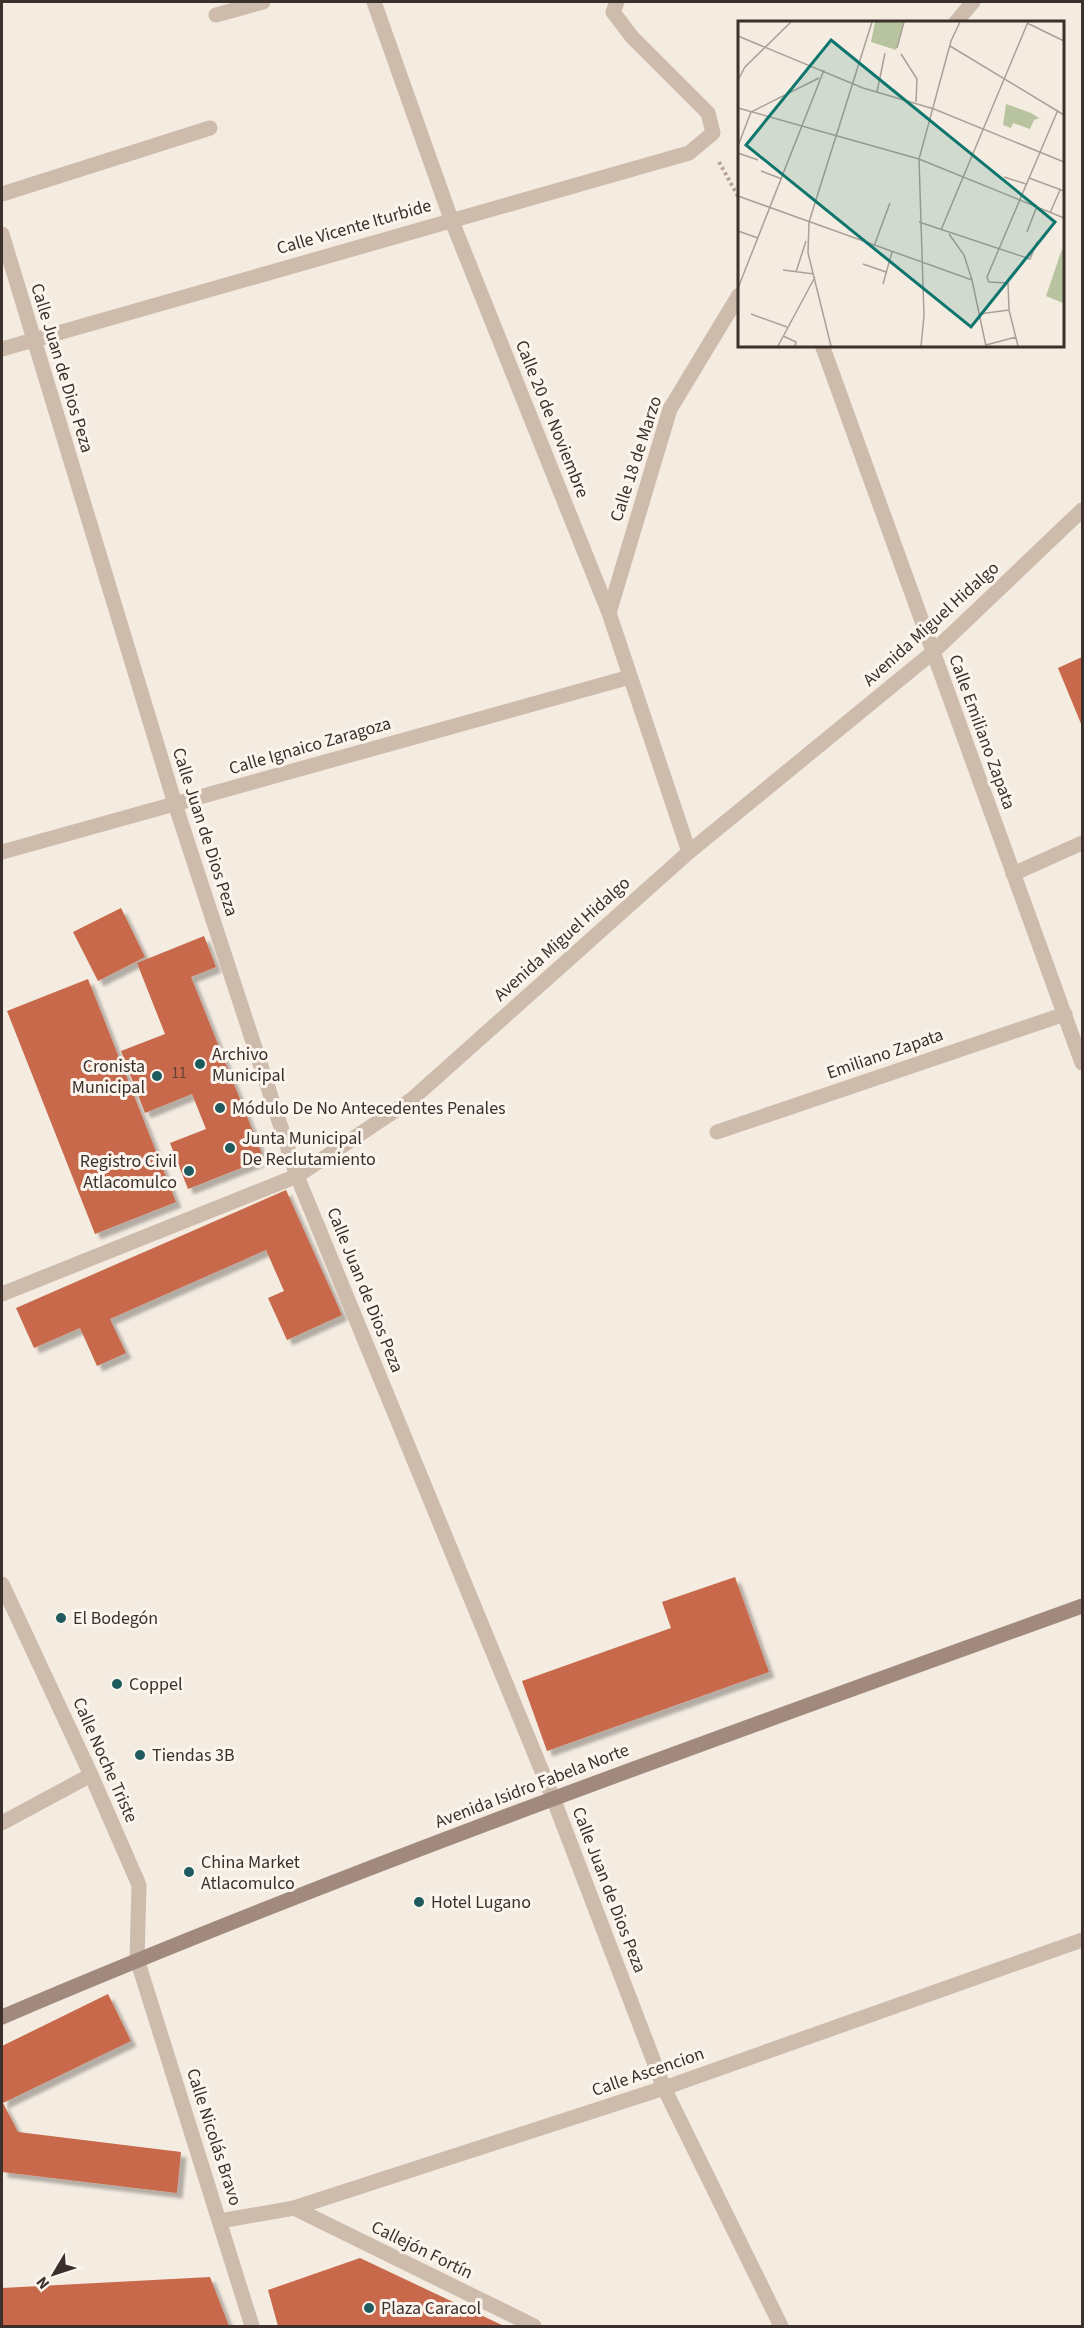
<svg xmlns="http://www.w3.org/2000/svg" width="1084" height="2328" font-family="'Source Sans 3',sans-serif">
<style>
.building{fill:#c8694b;filter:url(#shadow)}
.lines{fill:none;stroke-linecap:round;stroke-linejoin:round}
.path{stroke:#b9a596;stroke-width:4;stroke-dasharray:3 3;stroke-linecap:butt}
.minor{stroke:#cdbbac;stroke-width:15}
.secondary{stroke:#a18a7d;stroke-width:15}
.poi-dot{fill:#1f5a5e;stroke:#fbf5ee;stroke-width:2}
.labels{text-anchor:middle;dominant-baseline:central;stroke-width:6;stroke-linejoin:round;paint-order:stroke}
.number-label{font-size:15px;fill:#5e3e33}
.street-label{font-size:18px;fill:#3b302b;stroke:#fbf5ee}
.poi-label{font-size:18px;fill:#3b302b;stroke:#fbf5ee;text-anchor:start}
.inset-road{fill:none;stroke:#aaa098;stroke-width:1.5}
.view{fill:#0f766e;fill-opacity:0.15;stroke:#0f766e;stroke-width:3}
.inset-edge{fill:none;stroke:#3b302b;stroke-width:3}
</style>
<defs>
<filter id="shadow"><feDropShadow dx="5.5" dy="5.5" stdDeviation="1.5" flood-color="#0004"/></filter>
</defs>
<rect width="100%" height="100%" fill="#f4ebe1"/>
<path class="building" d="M1082 657V726L1058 668Z
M121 908 145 957 98 981 73 932Z
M204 936 216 967 191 977 264 1159 188 1189 170 1143 206 1129 192 1094 145 1113 121 1051 165 1034 137 963Z
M88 979 176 1202 95 1234 7 1011Z
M286 1190 342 1315 287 1340 268 1298 284 1291 266 1250 110 1319 126 1353 97 1366 80 1328 34 1348 16 1308Z
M735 1577 769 1672 547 1751 522 1681 671 1628 662 1602Z
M108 1994 131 2041 3 2103 18 2132 181 2152 177 2193 2 2172V2046Z
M360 2258 504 2326H278L268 2290Z
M210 2277 229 2326H2V2288Z"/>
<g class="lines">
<path class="path" d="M719 162 739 198"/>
<path class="minor" d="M374 2 451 219 609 613 689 852
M216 15 263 2
M956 22 973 2
M2 194 210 128
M2 234 175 804 297 1176 553 1798 664 2088 781 2326
M822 345 1082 1063
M2 349 689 153 713 133 708 113 632 37 613 12 617 2
M609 613 670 409 739 295
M2 852 630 677
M1013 874 1082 843
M717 1132 1065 1014
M2 1294 297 1176 411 1100 689 852 932 653 1082 510
M2 1584 91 1775 139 1885 137 1959 252 2326
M2 1823 91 1775
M294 2208 534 2326
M220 2221 294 2208 664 2088 1082 1940"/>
<path class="secondary" d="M2 2017C356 1866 720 1737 1082 1606"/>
</g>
<g class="poi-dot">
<circle cx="200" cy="1064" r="6"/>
<circle cx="157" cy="1076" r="6"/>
<circle cx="220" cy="1108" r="6"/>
<circle cx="230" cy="1148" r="6"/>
<circle cx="189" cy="1171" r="6"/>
<circle cx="61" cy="1618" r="6"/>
<circle cx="117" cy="1684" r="6"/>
<circle cx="140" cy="1755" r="6"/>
<circle cx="189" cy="1872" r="6"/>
<circle cx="419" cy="1902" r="6"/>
<circle cx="369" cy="2308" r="6"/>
</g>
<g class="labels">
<g class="number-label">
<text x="179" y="1073">11</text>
</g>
<g class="street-label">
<text transform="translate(354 227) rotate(-16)">Calle Vicente Iturbide</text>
<text transform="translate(62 368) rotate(73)">Calle Juan de Dios Peza</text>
<text transform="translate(552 419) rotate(68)">Calle 20 de Noviembre</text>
<text transform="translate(636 459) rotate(-72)">Calle 18 de Marzo</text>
<text transform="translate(931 624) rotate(-42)">Avenida Miguel Hidalgo</text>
<text transform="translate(982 732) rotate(70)">Calle Emiliano Zapata</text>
<text transform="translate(310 746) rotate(-16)">Calle Ignaico Zaragoza</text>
<text transform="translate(205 832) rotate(72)">Calle Juan de Dios Peza</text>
<text transform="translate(562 939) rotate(-42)">Avenida Miguel Hidalgo</text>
<text transform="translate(885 1054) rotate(-19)">Emiliano Zapata</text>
<text transform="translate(365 1290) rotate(68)">Calle Juan de Dios Peza</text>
<text transform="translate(105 1760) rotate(66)">Calle Noche Triste</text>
<text transform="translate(532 1786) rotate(-21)">Avenida Isidro Fabela Norte</text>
<text transform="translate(609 1890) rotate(69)">Calle Juan de Dios Peza</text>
<text transform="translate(648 2072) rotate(-19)">Calle Ascencion</text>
<text transform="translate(214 2137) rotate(72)">Calle Nicolás Bravo</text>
<text transform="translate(422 2250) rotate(26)">Callejón Fortín</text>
</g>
<g class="poi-label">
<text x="212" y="1054">Archivo<tspan x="212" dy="21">Municipal</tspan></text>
<text x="145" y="1066" text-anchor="end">Cronista<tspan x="145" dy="21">Municipal</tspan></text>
<text x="232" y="1108">Módulo De No Antecedentes Penales</text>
<text x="242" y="1138">Junta Municipal<tspan x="242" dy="21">De Reclutamiento</tspan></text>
<text x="177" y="1161" text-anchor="end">Registro Civil<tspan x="177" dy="21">Atlacomulco</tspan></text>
<text x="73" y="1618">El Bodegón</text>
<text x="129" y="1684">Coppel</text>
<text x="152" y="1755">Tiendas 3B</text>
<text x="201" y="1862">China Market<tspan x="201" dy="21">Atlacomulco</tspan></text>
<text x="431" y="1902">Hotel Lugano</text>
<text x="381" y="2308">Plaza Caracol</text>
</g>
</g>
<g transform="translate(738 21)">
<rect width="326" height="326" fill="#f4ebe1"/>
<path d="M137 1H166L158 29 133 21ZM268 83 293 92 301 97 296 99 292 108 275 102 273 107 265 104ZM324 228 326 229 325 282 308 275Z" fill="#b8c4a0"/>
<path class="inset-road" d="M289 2 326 20M0 15 125 67 196 88 326 141M212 25 326 94M159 27 166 1M163 33 179 58 178 81M0 59 7 46 53 1M139 71 147 32M0 87 181 138 326 197M0 125 13 91 81 57M0 132 20 139M23 150 44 158M266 156 288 163M291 157 326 170M0 175 234 259M312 192 322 169M181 201 292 238 299 221M203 209 290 1M0 210 20 217M289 211 299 185M211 213 226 234 234 259 248 325M136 225 152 182M125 243 148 251M45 249 76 253M58 251 68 220M145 263 154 231M0 267 86 49M13 293 49 306M241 293 271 289M45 315 58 321 57 325M248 324 278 316M40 325 77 256M93 325 70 232 71 201 134 1M183 325 186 295 181 138 213 20 222 1M280 325 271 289 270 262 251 261 249 256 320 89"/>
<path class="view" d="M93 19 317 201 233 306 8 124Z"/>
<rect width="326" height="326" class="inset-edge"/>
</g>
<rect width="1084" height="2328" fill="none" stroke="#3b302b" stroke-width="6"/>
<g transform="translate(54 2274) rotate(231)" stroke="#fbf5ee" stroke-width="4.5" paint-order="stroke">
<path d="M0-4.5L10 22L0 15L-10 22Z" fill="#3b302b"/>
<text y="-9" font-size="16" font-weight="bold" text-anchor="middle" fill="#3b302b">N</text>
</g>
</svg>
